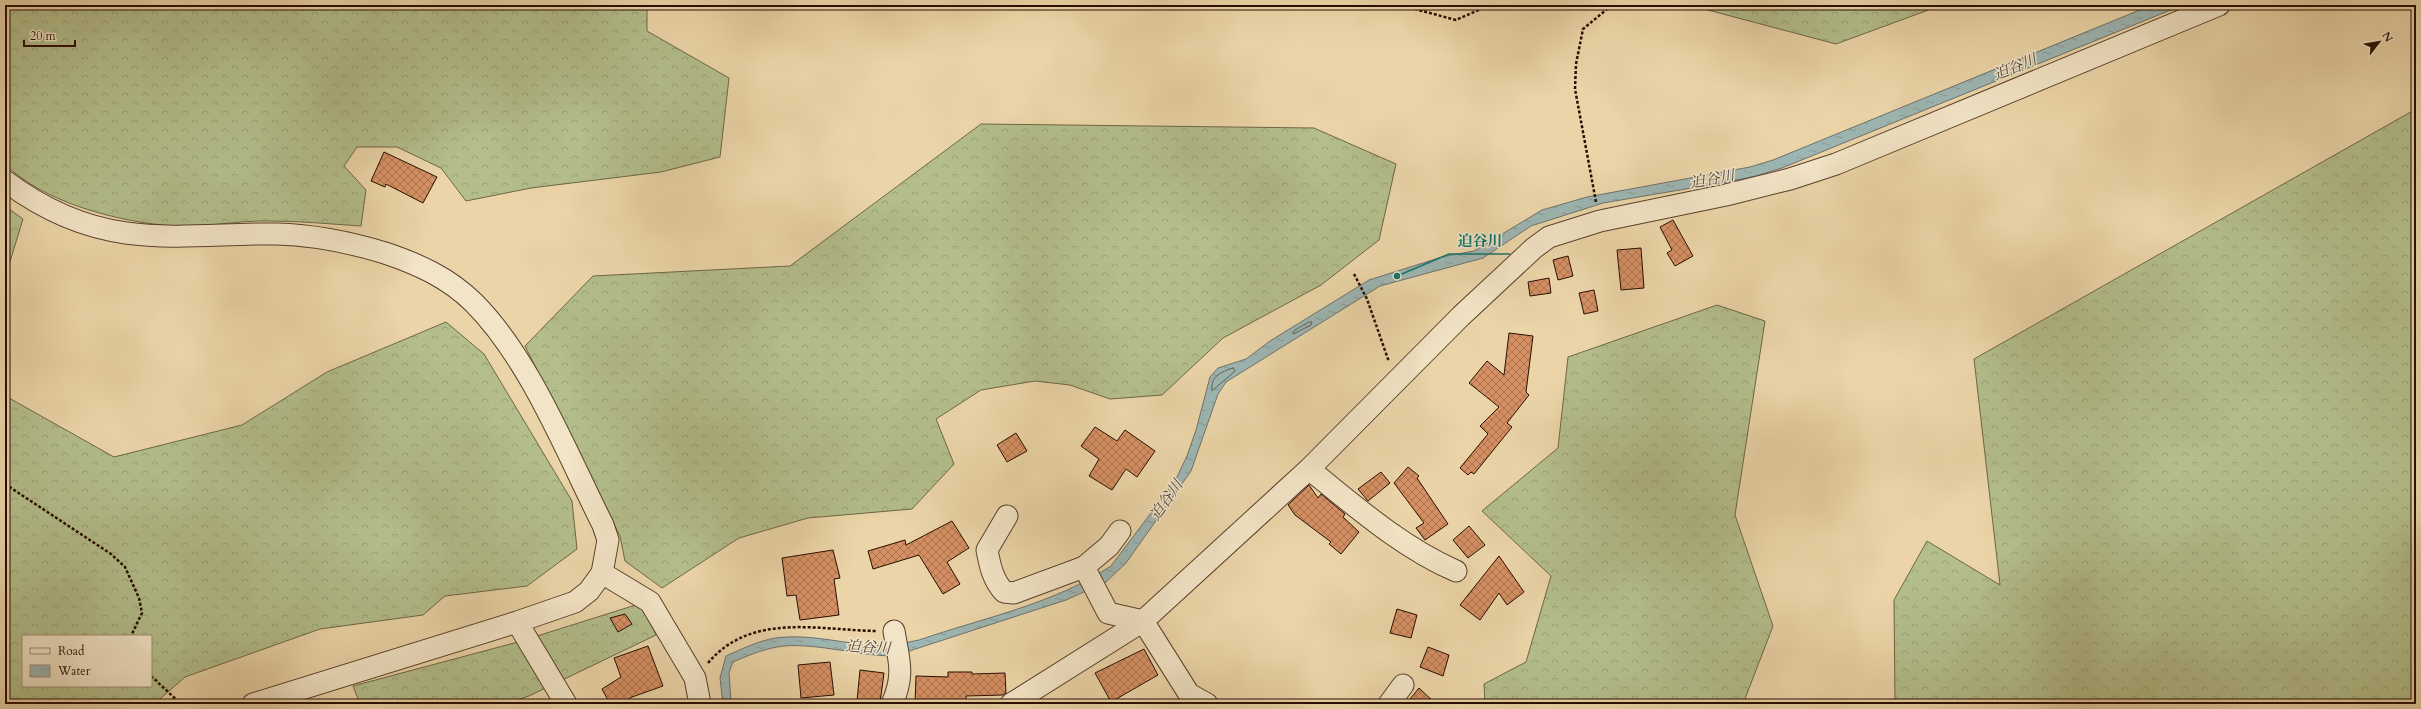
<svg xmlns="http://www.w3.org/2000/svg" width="2421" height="709" font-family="Cardo,'Noto Serif JP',serif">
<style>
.forest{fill:url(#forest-crowns);stroke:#6e6646;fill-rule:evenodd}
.water{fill:url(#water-ripples);stroke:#6e726c}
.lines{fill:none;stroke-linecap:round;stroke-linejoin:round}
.shore{stroke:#62625a;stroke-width:1}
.building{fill:url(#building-cross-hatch);stroke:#280d01}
.minor-casing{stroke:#593f2b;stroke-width:23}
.path{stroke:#280d01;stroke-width:2.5;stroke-dasharray:3 2;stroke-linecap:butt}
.minor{stroke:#f2e4c6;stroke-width:21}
.labels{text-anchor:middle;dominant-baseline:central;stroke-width:3;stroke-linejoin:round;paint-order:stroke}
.water-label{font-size:15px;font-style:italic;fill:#51483f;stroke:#f2e4c6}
.leader{fill:none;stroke:#0f766e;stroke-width:1.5}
.callout-dot{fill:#0f766e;stroke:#f2e4c6;stroke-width:1.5}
.callout-label{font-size:15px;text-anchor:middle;font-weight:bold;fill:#0f766e;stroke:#f2e4c6;stroke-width:3;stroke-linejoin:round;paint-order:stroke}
</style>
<defs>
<pattern id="forest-crowns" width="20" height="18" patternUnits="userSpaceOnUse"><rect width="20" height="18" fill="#b3be8b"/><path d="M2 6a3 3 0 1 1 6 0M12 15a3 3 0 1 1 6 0" fill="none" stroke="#9aa276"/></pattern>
<pattern id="water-ripples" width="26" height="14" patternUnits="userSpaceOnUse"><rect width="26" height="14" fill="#9db6b3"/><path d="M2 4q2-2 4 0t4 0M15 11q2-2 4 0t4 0" fill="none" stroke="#879b98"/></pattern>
<pattern id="building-cross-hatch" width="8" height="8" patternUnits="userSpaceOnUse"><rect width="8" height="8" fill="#d59063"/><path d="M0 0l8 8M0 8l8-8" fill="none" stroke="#ad744f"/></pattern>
</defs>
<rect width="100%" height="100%" fill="#ebd5a8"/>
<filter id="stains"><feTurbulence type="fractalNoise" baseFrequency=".005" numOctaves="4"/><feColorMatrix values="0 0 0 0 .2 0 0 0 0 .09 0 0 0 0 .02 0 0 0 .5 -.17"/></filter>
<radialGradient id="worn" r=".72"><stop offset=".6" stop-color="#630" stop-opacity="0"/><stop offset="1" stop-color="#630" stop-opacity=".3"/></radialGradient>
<path class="forest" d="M5 5H647V31L729 78 720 157 661 172 531 188 466 201 441 168 397 147H357L344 166 366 190 361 226C330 224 300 221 270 221 238 220 205 228 173 226 119 222 44 203 5 164Z
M1689 5H1942L1836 44Z
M2416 109V704H1895L1894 600 1927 541 2000 585 1974 359Z
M981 124 1314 128 1396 164 1379 240 1321 285 1223 338 1162 395 1110 399 1070 385 1035 381 981 390 936 419 954 464 912 509 808 518 739 538 662 588 625 561 620 536 525 346 593 276 790 266Z
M5 206 23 219 5 278Z
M1717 305 1765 321 1735 515 1773 626 1743 704H1485L1484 684 1526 662 1551 576 1482 511 1558 448 1568 357Z
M446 322 484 354 572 501 577 549 527 586 445 596 423 615 320 629 185 677 154 704H5V326L9 398 114 457 242 425 327 372ZM23 636H151V686H23Z
M642 603 656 635 529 696 505 704H360L353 686 518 642Z"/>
<path class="water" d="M2152 5H2183L1782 168 1756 176 1727 182 1603 203 1531 226 1483 258 1380 286 1226 382 1218 394 1191 471 1126 563 1106 582 1066 600 894 656C857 656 810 641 777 647 761 650 747 656 733 662L729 672 731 704H723L720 678 726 656C742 649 758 641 775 638 811 633 847 645 883 646 895 646 907 642 919 640 983 618 1054 604 1111 566L1175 481 1187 456 1196 430 1210 377 1218 368 1246 359 1270 341 1369 280 1442 257 1474 251 1542 210 1587 197 1750 167 1773 160Z"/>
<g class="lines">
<path class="shore" d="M1309 322H1312L1311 325 1293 334 1294 331Z
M1233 368 1235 371 1212 391C1210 376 1221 372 1233 368Z"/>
</g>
<path class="building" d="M384 152 437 177 423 203 386 184 385 187 371 181Z
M1673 220 1693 256 1675 266 1667 253 1672 250 1660 227Z
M1641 248 1644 288 1621 290 1617 250Z
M1568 256 1573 276 1558 280 1553 260Z
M1549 278 1551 293 1530 296 1528 282Z
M1594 290 1598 311 1584 314 1579 293Z
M1509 333 1533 336 1526 392 1529 395 1507 423 1512 427 1474 474 1471 472 1468 475 1460 468 1488 434 1480 426 1499 407 1469 383 1487 361 1504 375Z
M1095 427 1117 441 1125 430 1155 451 1137 477 1126 469 1112 490 1089 476 1099 459 1081 446Z
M1016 433 1027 451 1007 462 997 445Z
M1408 467 1419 476 1417 478 1448 524 1425 540 1416 528 1424 523 1394 483Z
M1381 472 1390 483 1368 501 1358 489Z
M1309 485 1318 498 1321 494 1345 514 1343 517 1359 532 1341 554 1329 544 1331 542 1295 515 1288 505Z
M952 521 969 548 947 562 960 584 943 594 919 555 873 569 868 551 905 540 906 545Z
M1469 526 1485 545 1468 558 1453 540Z
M833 550 840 578 834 579 839 615 800 620 796 595 787 596 782 558Z
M1499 556 1524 592 1507 605 1499 593 1480 620 1460 605Z
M1397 609 1417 615 1411 638 1390 633Z
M625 614 632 624 618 632 610 618Z
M648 646 663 686 632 697 620 704H610L602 689 621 677 614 658Z
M1428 647 1449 655 1443 676 1420 667Z
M1144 649 1158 675 1111 702 1095 673Z
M830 662 834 695 801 698 798 665Z
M860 670 884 673 880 703 857 701Z
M948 672H972V674L1005 673 1006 693 1003 695 966 696V704H915L916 676 948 677Z
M1419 688 1436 704H1406Z"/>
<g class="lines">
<defs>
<path id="minor" d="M5 181C41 208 81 227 126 233 176 240 227 233 277 234 315 235 349 242 385 253 418 264 449 278 474 303 530 359 567 454 603 525L608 540 602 573 589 591 575 602 517 622 253 704
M1309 469C1355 506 1401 547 1456 571
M1007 516 987 550C990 566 993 580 1004 592L1014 593 1084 567 1109 546 1120 531
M1084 567 1108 613 1143 621 1189 694 1207 704
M602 573 650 602 695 678 700 704
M517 622 566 704
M892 704C905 674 899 661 894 631
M1011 704 1143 621 1309 469 1461 316 1534 248 1549 237 1600 221 1726 195 1790 179 1836 164 2219 5
M1389 704 1403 685"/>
</defs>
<use href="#minor" class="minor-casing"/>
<path class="path" d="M1400 5 1456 20 1490 5
M1596 202 1575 89 1576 64 1583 29 1612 5
M1354 274 1367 299 1389 362
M5 484 111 554 125 567 139 598 142 613 131 636
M708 663C751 612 817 630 876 631
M151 676 181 704"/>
<use href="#minor" class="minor"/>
</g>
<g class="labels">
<g class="water-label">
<text transform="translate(2015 67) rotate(-22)">迫谷川</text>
<text transform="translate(1712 179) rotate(-10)">迫谷川</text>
<text transform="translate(1166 500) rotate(-55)">迫谷川</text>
<text transform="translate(868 647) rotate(3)">迫谷川</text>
</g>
</g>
<path class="leader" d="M1397 276L1449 254H1510"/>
<circle class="callout-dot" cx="1397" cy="276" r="4"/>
<g class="callout-label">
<text x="1480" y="246">迫谷川</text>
</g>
<rect width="2421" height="709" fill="none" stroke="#ebd5a8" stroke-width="20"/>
<rect x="6" y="6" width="2409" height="697" fill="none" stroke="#280d01" stroke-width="2"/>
<rect x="10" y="10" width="2401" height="689" fill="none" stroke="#280d01"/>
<rect x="22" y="635" width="130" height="52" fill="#f2e4c6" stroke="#a18e77"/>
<rect x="30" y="648" width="20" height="6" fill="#f2e4c6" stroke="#a18e77"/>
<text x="58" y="655" font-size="12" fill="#280d01">Road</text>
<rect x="30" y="665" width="20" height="12" fill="url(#water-ripples)" stroke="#a18e77"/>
<text x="58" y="675" font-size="12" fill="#280d01">Water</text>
<g transform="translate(2379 42) rotate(59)" stroke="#f2e4c6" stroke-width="3" paint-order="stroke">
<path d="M0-3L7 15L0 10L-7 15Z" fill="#280d01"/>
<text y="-6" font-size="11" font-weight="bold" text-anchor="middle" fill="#280d01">N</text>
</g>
<path d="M24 40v6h51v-6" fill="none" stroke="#280d01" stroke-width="2"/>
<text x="30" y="40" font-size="12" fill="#280d01" stroke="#f2e4c6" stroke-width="3" paint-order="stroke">20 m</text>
<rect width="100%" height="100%" filter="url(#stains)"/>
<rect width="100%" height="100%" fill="url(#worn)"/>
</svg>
